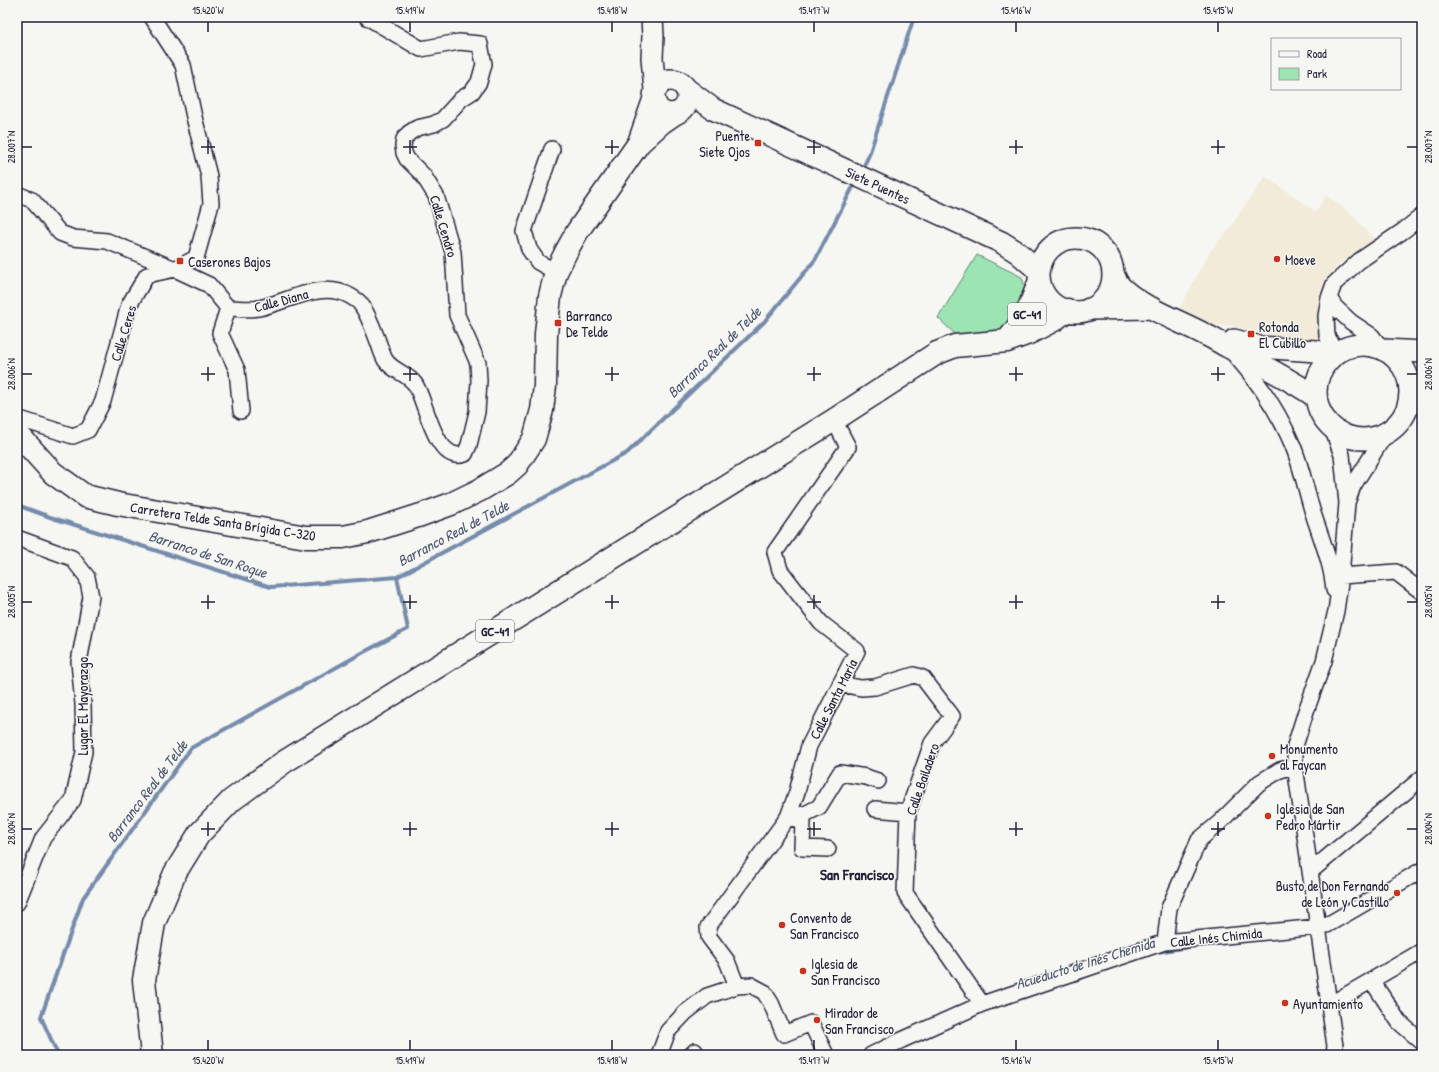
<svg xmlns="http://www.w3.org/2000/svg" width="1439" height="1072" font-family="'Patrick Hand',sans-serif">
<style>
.built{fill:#f3ebd9}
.green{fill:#9ce4b2;stroke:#5f8376}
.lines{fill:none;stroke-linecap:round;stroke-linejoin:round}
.stream{stroke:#758bab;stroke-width:4}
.street-casing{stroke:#22223b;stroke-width:18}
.secondary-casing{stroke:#22223b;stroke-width:24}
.primary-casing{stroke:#22223b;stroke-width:25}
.street{stroke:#f6f6f2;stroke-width:15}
.secondary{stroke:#f6f6f2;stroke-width:21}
.primary{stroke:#f6f6f2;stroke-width:22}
.ticks{fill:none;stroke:#22223b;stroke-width:1.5}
.poi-dot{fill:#c8321e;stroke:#f6f6f2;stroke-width:1.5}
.labels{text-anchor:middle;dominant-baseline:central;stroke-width:3;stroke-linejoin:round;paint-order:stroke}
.shield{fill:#f6f6f2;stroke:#626272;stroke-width:1}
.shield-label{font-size:13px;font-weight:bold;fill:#22223b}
.poi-label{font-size:14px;fill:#22223b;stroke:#f6f6f2;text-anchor:start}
.street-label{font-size:14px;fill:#22223b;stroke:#f6f6f2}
.water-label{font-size:15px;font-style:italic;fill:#4c5773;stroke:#f6f6f2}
.neighbourhood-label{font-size:15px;font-weight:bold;fill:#22223b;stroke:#f6f6f2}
.neatline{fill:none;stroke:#22223b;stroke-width:1.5}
.ticks-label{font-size:10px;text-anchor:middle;fill:#22223b}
</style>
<rect width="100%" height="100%" fill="#f6f6f2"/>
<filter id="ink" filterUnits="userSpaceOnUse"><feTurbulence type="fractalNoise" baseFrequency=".025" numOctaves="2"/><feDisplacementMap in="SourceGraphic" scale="8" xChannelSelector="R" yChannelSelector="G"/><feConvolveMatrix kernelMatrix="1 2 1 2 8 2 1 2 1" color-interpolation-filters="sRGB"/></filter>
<g filter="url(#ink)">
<path class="built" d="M1265 176 1316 212 1326 195 1351 214 1375 239 1337 266 1326 284 1321 314 1320 339 1271 335 1230 326 1208 325 1178 311 1210 251 1227 232Z"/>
<path class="green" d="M977 255 1022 277 1027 295 1001 332 960 339 938 318Z"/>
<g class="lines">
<path class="stream" d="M861 172 869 155 914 17
M17 505 50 517 271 587 397 577 627 453 764 322 815 260 856 181
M1157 952 1188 947
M58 1055 41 1017 83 898 191 748 364 652 408 629 397 577"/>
<defs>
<path id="street" d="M552 149 524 231 529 249 538 262 556 272
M17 194 32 200 60 233 73 238 107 241 175 269 209 285 228 308C238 308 250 310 259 308 287 302 322 280 350 296 353 298 357 300 360 303 369 315 374 331 379 344 381 350 383 357 386 361 393 371 408 374 415 384 426 400 435 465 465 454L469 445 477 412 479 381 478 363 457 315 453 252 436 196 423 175 407 159 404 153 403 146 404 139 409 133 417 128 434 124 443 119 461 99 472 92 479 82 484 64 480 44 459 42 421 49 367 17
M1329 298 1335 307 1351 322 1372 336 1382 349
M228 308 220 333 237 370 241 411
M1337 353 1327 336 1326 316 1329 298 1334 284 1359 261 1403 231 1422 216
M1234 354C1258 381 1279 412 1293 446 1302 468 1306 491 1313 513 1321 538 1332 564 1334 590
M17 422 23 420 73 436 88 430 103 401 129 305 147 275 175 269 196 258 211 204 209 176 194 117 183 65 152 17
M1332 428 1342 455 1347 503 1341 576 1336 611 1324 661 1306 711 1295 746V766L1335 1046 1334 1055
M1348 500 1353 486 1386 433
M17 538 72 558 87 577 91 597 79 662 83 704 84 752 73 800 43 838 17 903
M1341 576 1396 572 1422 592
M840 684 861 688 875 687 914 675 923 678 952 716 932 743 908 812 905 893 982 1004
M875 809 908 812
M788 817 805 814 819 807 840 773 866 777 878 781
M789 817 803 821 802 848 828 849
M1311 871 1422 778
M1165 942 1169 908 1199 840 1220 822 1259 783 1280 770 1295 766
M1372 981 1399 1022 1422 1042
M737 986 727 961 709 937 708 927 788 817 797 792 809 746 857 651 821 623 780 570 775 552 848 447 834 420
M1329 1005 1422 951
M659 1055 668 1031 685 1013 707 996 737 986 751 985 764 992 771 1003 784 1034 811 1023 826 1055
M691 1055 695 1051
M871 1055 902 1040 982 1004 1165 942 1318 927 1327 925 1422 870"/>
<path id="secondary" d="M652 17 653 36 652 58 655 90
M654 97a17 17 0 1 1 34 0a17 17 0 1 1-34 0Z
M685 88 713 109 1001 242 1017 252 1039 271
M1039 275a37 37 0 1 1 74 0a37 37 0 1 1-74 0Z
M1113 272C1115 280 1118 285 1124 290 1147 310 1178 320 1204 334 1213 338 1220 343 1228 347 1258 363 1288 378 1316 397
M1089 309 1152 308
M1234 340 1260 347 1316 351 1335 355
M1316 392a47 47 0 1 1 94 0a47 47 0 1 1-94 0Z
M1385 350 1422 352"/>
<path id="primary" d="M640 140 654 100
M1007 341 1025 318 1039 283
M17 433 53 473 85 496 118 504 306 537H343L368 532 421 515 451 504 480 490 508 473 517 465 534 439 542 410 545 386 546 334 550 296 556 272 567 250 577 232 639 143 661 123 674 114
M152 1055 144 980 154 923 175 873 199 834 232 800 284 762 834 420 937 353 955 346 1007 341 1029 333 1054 320 1067 310"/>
</defs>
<use href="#street" class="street-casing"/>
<use href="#secondary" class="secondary-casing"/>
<use href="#primary" class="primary-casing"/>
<use href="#street" class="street"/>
<use href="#secondary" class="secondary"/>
<use href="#primary" class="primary"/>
</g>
</g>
<path class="ticks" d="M208 22V32M410 22V32M612 22V32M814 22V32M1016 22V32M1218 22V32M208 140V154M410 140V154M612 140V154M814 140V154M1016 140V154M1218 140V154M22 147H32M201 147H215M403 147H417M605 147H619M807 147H821M1009 147H1023M1211 147H1225M1407 147H1417M208 367V381M410 367V381M612 367V381M814 367V381M1016 367V381M1218 367V381M22 374H32M201 374H215M403 374H417M605 374H619M807 374H821M1009 374H1023M1211 374H1225M1407 374H1417M208 595V609M410 595V609M612 595V609M814 595V609M1016 595V609M1218 595V609M22 602H32M201 602H215M403 602H417M605 602H619M807 602H821M1009 602H1023M1211 602H1225M1407 602H1417M208 822V836M410 822V836M612 822V836M814 822V836M1016 822V836M1218 822V836M22 829H32M201 829H215M403 829H417M605 829H619M807 829H821M1009 829H1023M1211 829H1225M1407 829H1417M208 1040V1050M410 1040V1050M612 1040V1050M814 1040V1050M1016 1040V1050M1218 1040V1050"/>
<g class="poi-dot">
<rect x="754" y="139" width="8" height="8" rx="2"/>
<circle cx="1277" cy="259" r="4"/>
<rect x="176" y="257" width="8" height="8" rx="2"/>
<rect x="554" y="319" width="8" height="8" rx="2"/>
<rect x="1247" y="330" width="8" height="8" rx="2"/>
<circle cx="1272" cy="756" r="4"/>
<circle cx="1268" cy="816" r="4"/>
<circle cx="1397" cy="893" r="4"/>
<circle cx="782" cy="925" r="4"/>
<circle cx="803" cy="971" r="4"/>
<circle cx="1285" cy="1003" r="4"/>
<circle cx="817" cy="1020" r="4"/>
</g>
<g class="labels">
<g class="shield">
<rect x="1008" y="303" width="38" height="22" rx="3"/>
<rect x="476" y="620" width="38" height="22" rx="3"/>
</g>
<g class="shield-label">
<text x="1027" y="314">GC-41</text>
<text x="495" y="631">GC-41</text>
</g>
<g class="poi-label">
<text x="750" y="135" text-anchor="end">Puente<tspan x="750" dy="16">Siete Ojos</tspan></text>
<text x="1285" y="259">Moeve</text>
<text x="188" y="261">Caserones Bajos</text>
<text x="566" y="315">Barranco<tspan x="566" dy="16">De Telde</tspan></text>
<text x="1259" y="326">Rotonda<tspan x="1259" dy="16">El Cubillo</tspan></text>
<text x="1280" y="748">Monumento<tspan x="1280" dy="16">al Faycan</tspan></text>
<text x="1276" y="808">Iglesia de San<tspan x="1276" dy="16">Pedro Mártir</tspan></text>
<text x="1389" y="885" text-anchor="end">Busto de Don Fernando<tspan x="1389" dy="16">de León y Castillo</tspan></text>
<text x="790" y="917">Convento de<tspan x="790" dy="16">San Francisco</tspan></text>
<text x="811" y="963">Iglesia de<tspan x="811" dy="16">San Francisco</tspan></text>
<text x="1293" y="1003">Ayuntamiento</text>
<text x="825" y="1012">Mirador de<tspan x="825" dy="16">San Francisco</tspan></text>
</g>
<g class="street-label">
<text transform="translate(878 185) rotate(25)">Siete Puentes</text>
<text transform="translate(444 226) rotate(73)">Calle Cendro</text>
<text transform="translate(281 300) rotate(-15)">Calle Diana</text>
<text transform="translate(123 333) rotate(-73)">Calle Ceres</text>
<text transform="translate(223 521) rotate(9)">Carretera Telde Santa Brígida C-320</text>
<text transform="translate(833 699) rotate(-63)">Calle Santa María</text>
<text transform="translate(82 706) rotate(-90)">Lugar El Mayorazgo</text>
<text transform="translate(922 779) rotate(-71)">Calle Bailadero</text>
<text transform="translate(1216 937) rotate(-6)">Calle Inés Chimida</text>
</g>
<g class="water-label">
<text transform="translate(714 352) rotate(-44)">Barranco Real de Telde</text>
<text transform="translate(453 533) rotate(-28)">Barranco Real de Telde</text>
<text transform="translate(208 554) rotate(18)">Barranco de San Roque</text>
<text transform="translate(147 791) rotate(-53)">Barranco Real de Telde</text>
<text transform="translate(1085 963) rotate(-17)">Acueducto de Inés Chemida</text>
</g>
<g class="neighbourhood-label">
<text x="857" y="874">San Francisco</text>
</g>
</g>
<rect width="1439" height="1072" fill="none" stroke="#f6f6f2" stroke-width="44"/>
<rect x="1271" y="38" width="130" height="52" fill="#f6f6f2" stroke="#a1a1a9"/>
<rect x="1279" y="51" width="20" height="6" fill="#f6f6f2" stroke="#a1a1a9"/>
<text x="1307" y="58" font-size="12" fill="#22223b">Road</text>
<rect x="1279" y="68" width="20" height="12" fill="#9ce4b2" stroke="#a1a1a9"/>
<text x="1307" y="78" font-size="12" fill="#22223b">Park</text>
<rect x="22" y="22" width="1395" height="1028" class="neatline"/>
<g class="ticks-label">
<text x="208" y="14">15.420°W</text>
<text x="410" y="14">15.419°W</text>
<text x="612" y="14">15.418°W</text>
<text x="814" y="14">15.417°W</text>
<text x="1016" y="14">15.416°W</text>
<text x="1218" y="14">15.415°W</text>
<text transform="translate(11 147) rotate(-90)" y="4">28.007°N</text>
<text transform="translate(1428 147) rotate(-90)" y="4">28.007°N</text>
<text transform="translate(11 374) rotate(-90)" y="4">28.006°N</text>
<text transform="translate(1428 374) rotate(-90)" y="4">28.006°N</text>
<text transform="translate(11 602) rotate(-90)" y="4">28.005°N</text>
<text transform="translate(1428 602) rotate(-90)" y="4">28.005°N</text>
<text transform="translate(11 829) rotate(-90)" y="4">28.004°N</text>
<text transform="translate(1428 829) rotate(-90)" y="4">28.004°N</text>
<text x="208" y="1064">15.420°W</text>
<text x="410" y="1064">15.419°W</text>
<text x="612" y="1064">15.418°W</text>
<text x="814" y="1064">15.417°W</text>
<text x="1016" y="1064">15.416°W</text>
<text x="1218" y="1064">15.415°W</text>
</g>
</svg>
